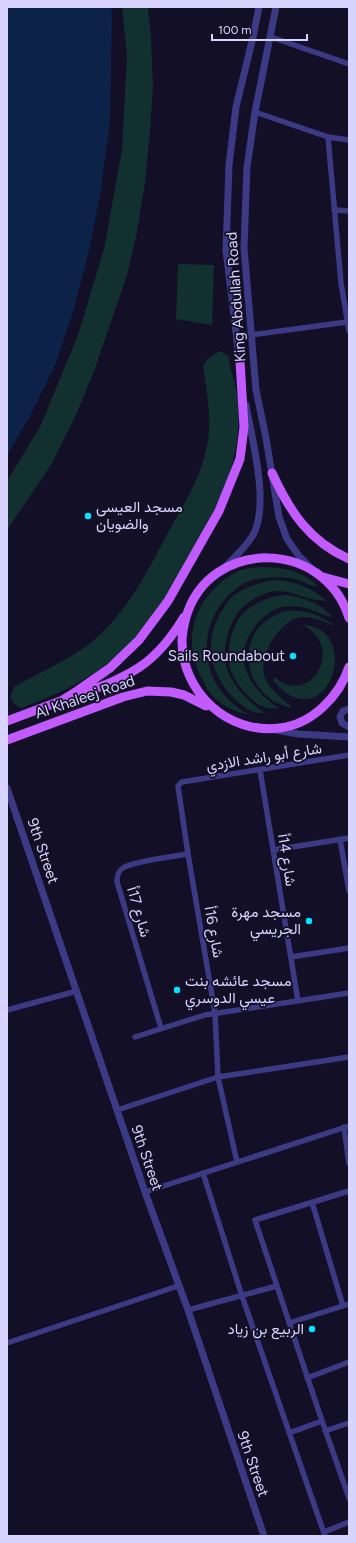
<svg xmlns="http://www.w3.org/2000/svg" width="356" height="1543" font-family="Figtree,Vazirmatn,sans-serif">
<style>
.green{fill:#12302f}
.water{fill:#0c2248}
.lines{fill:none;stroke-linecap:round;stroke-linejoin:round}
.minor{stroke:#3d3a85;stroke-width:5.5}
.tertiary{stroke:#3d3a85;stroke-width:7}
.primary{stroke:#c25bff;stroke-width:9}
.poi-dot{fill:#00e5ff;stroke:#130f26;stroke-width:1.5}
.labels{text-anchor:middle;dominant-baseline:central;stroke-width:3.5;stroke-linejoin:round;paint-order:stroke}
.street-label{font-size:15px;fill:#d9d4ff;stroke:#130f26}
.poi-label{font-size:15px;fill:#d9d4ff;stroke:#130f26;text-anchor:end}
</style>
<rect width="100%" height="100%" fill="#130f26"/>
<path class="green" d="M122 7H148L151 37 153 87 150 130 145 183 137 232 127 275 93 374 75 417 51 465 7 530V481L40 427 78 335 104 249 122 150 127 56Z
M178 264 214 265 212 325 176 319Z
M221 351 228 356C230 367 233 377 236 388 239 402 239 417 238 431 235 476 212 515 190 554 168 594 145 636 107 664 81 684 51 697 21 708L16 706 10 698 14 687C38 673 63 663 85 647 126 617 148 570 171 527 185 503 200 478 206 450 213 423 207 394 203 366 208 358 212 354 221 351Z
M259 567C282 567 301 570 318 586 310 587 304 581 295 579 284 576 261 577 250 581 238 585 227 596 220 606 200 633 203 674 227 698 234 705 241 710 249 715 237 712 220 706 212 695 208 692 206 687 204 682 184 649 189 611 218 585 224 580 232 573 241 570 246 568 253 568 259 567Z
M274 580C295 581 311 587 327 601 321 600 314 600 308 598 293 594 281 587 264 594 255 597 242 606 237 614 226 630 220 658 230 676 238 692 251 703 265 713 251 713 246 709 236 700 210 677 202 639 223 609 226 605 228 600 232 597 243 587 260 583 274 580Z
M287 595C304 598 321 603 332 617 326 616 321 613 315 611 306 607 291 605 282 607 271 610 264 616 257 624 230 656 248 687 278 708 264 709 259 706 248 696 240 688 231 675 229 664 227 649 231 629 240 617 251 603 270 596 287 595Z
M284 611C307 610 315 613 335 626 326 623 313 616 302 617 280 619 257 657 265 678 270 691 283 698 292 708 284 706 276 704 269 698 247 681 241 648 260 626 266 619 275 615 284 611Z
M303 625C356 627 336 714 294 697 285 694 279 687 273 680L274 677C278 680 282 683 288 685 315 691 332 658 317 637 314 632 308 628 303 625Z"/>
<path class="water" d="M7 7H111L112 15 110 120 101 190 90 247 74 309 56 363 31 414 7 456Z"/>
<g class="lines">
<path class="minor" d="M271 37 349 64
M255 112 328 137 349 140
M328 137 341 283 349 331
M334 210 349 211
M251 335 347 322
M260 770 298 1001
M340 839 349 891
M273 850 349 838
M291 957 349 948
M7 1010 77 991
M161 1028 117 882C117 876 118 871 123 868 130 862 176 856 188 854
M135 1037 205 1015 349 993
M117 1110 218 1077 349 1057
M344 1127 349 1164
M237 1162 218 1077 215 1013 188 854 178 786 182 782 349 755
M203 1173 242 1296 325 1536
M349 1191 255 1220 319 1412 349 1498
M145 1192 349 1126
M312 1202 343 1306
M188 1310 277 1286
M289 1323 349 1304
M7 1343 178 1286
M307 1378 349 1362
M325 1431 349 1423
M289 1433 322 1421
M324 1532 349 1522"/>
<path class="tertiary" d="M276 7 255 112 247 167 244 248 256 390 266 438 279 517 287 539 299 556 313 570
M240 365 226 250 229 165 236 107 253 37 259 7
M225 567C235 557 246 547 253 535 270 504 252 440 246 405
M349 709 343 711 340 717 342 723 349 727
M276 730 298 734 349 737
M7 788 145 1192 188 1310 264 1536"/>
<path class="primary" d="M272 473C290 512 309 541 349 559
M323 577 349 584
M349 618C325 539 210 537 186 617 184 625 182 633 182 641 182 692 228 735 280 728 312 724 339 697 349 667
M78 695C129 676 154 667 184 617
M61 701 77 691 110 668 139 640 168 601 219 511 240 459 244 427 240 361
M7 721 66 699
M7 740 123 697 147 691 171 692 184 695 206 706"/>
</g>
<g class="poi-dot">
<circle cx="88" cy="516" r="4"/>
<circle cx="293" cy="656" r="4"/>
<circle cx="309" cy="921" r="4"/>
<circle cx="177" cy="990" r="4"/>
<circle cx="312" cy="1329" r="4"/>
</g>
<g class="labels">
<g class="street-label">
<text transform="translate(236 297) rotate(-94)">King Abdullah Road</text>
<text transform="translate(85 697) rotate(-19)">Al Khaleej Road</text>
<text transform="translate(264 757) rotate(-9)">شارع أبو راشد الازدي</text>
<text transform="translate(43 851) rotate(71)">9th Street</text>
<text transform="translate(287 860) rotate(81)">شارع 14أ</text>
<text transform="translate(139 912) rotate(74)">شارع 17أ</text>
<text transform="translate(214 932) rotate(80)">شارع 16أ</text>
<text transform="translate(147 1158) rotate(71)">9th Street</text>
<text transform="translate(253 1464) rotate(71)">9th Street</text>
</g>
<g class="poi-label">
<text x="96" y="507" text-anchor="start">مسجد العيسى<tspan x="96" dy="17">والضويان</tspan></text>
<text x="285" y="656">Sails Roundabout</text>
<text x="301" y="912">مسجد مهرة<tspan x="301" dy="17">الجريسي</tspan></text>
<text x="185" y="981" text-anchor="start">مسجد عائشه بنت<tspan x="185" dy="17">عيسي الدوسري</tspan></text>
<text x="304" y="1329">الربيع بن زياد</text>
</g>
</g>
<rect width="356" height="1543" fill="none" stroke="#d9d4ff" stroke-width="16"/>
<path d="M212 34v6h95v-6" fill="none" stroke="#d9d4ff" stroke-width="2"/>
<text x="218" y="34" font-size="12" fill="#d9d4ff" stroke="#130f26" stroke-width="3" paint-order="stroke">100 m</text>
</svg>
